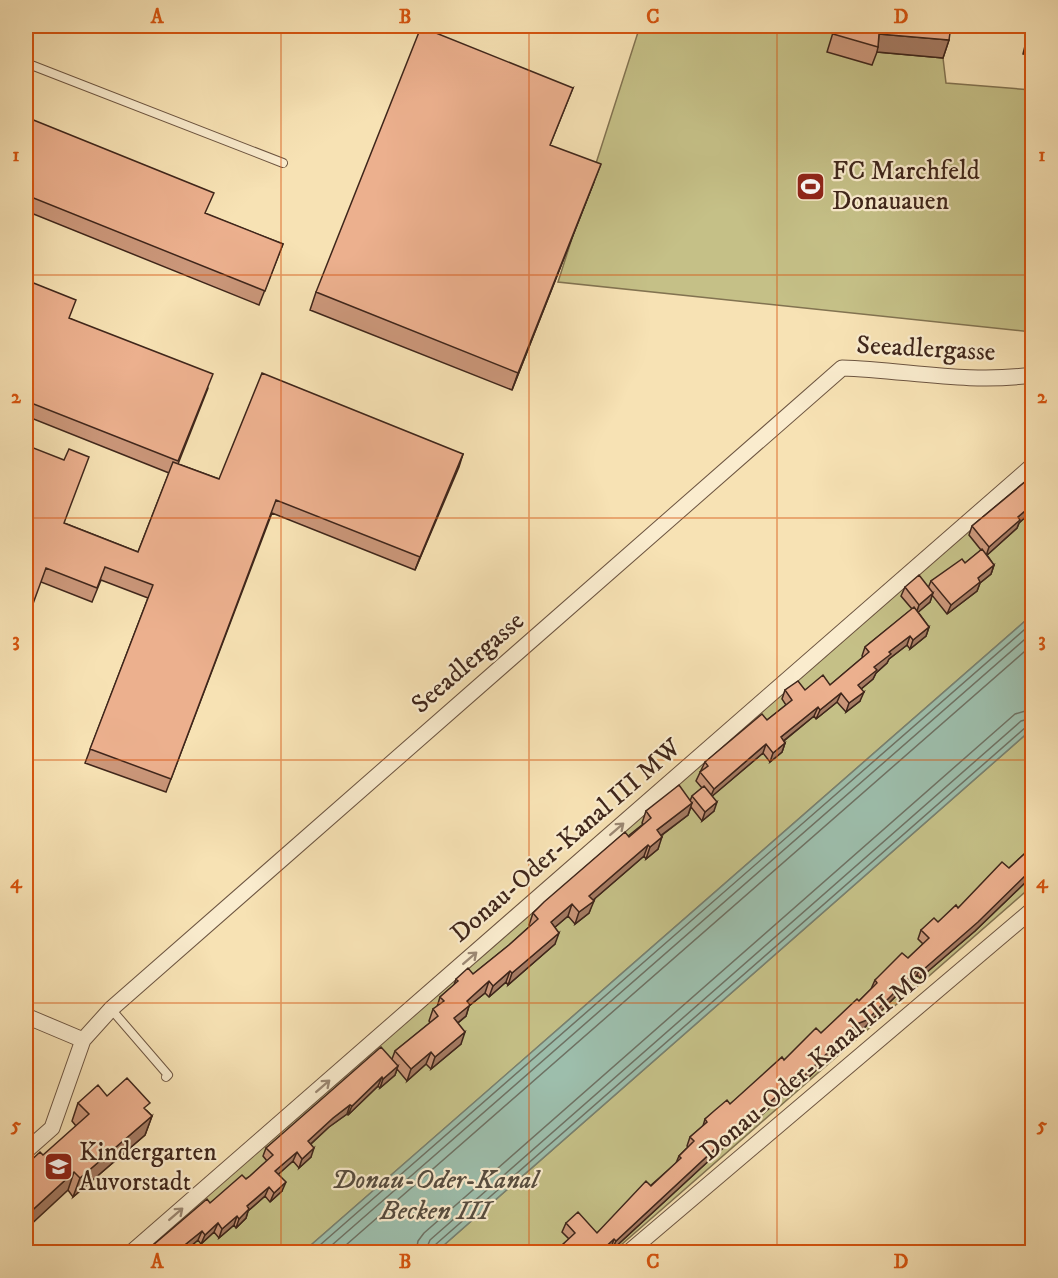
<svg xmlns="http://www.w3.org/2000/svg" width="1058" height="1278" font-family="'IM FELL DW Pica',serif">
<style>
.green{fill:#c5c087;stroke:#827351;stroke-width:1.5}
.water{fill:#9dbeac;stroke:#778172;stroke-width:1.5}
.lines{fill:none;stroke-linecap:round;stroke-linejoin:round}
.shore{stroke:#6e7264;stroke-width:1.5}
.service-casing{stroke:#6d5541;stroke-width:10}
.minor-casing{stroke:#6d5541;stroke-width:17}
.service{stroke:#faecce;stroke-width:8}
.minor{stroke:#faecce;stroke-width:15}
.wall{fill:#cb977a;stroke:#3f261b;stroke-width:1.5}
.shaded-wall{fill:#a57b63;stroke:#3f261b;stroke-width:1.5}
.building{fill:#ecb08e;stroke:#3f261b;stroke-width:1.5}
.oneway{stroke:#9c8974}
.grid{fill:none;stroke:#d7540e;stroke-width:1.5;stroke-opacity:0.55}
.labels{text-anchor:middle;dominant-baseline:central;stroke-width:4.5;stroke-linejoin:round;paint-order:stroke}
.poi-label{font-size:26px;fill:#3f261b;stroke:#faecce;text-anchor:start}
.street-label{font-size:26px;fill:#3f261b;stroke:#faecce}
.water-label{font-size:27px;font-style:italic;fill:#564c3f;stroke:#faecce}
.neatline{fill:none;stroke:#d7540e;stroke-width:2}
.grid-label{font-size:20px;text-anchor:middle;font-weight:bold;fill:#d7540e}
</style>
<rect width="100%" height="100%" fill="#f7e2b4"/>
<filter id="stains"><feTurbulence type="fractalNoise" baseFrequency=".00333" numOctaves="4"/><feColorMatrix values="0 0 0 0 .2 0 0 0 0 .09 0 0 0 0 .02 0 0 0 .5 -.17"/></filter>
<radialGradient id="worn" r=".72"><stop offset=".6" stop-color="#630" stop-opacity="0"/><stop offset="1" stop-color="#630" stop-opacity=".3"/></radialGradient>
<path class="green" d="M640 26H946L943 58 946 83 1032 90V332L558 282Z
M1032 476V615L303 1252H143Z
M1032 729V886L613 1252H436Z"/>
<path class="water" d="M1032 615V729L436 1252H303Z"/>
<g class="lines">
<path class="shore" d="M312 1252 1032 623
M324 1252 1032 633
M338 1252 1032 645
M416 1252 418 1241 424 1233 1015 714 1032 709
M425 1252 430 1240 1021 721 1032 718
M432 1252 435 1245 1026 727 1032 725"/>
<defs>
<path id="service" d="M26 63 283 163
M111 1009 168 1075 166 1077"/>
<path id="minor" d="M26 1016 83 1040
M26 1151 52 1128 83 1040 111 1009 842 368C906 370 968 384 1032 375
M132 1252 1032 466
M629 1252 1032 910"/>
</defs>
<use href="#service" class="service-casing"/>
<use href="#minor" class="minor-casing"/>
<use href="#service" class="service"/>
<use href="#minor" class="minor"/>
</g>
<path class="wall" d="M835 26 949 40 943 58 877 52 872 65 827 52Z
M1030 26H1032V56L1023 54Z
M573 88 550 145 594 182 512 390 310 310 316 292Z
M26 117 206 214 283 244 259 305 26 211Z
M26 280 69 318 208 388 178 464 219 479 463 454 415 570 272 513 166 792 85 763 148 598 101 580 92 602 41 582 26 445 64 523 138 552 169 473 26 416Z
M1032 476V511L1019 523 1017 528 987 555 994 565 991 574 980 583 977 591 947 614 932 595 930 602 918 612 929 627 926 636 910 649 907 645 889 659 887 663 876 673 873 679 861 689 860 701 846 712 837 702 816 719 814 716 784 741 785 743 782 752 770 762 763 753 712 796 714 811 702 821 691 807 688 815 661 836 658 849 646 859 644 856 593 900 589 913 575 924 568 916 555 927V944L508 985 506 982 489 997 485 993 469 1006 466 1016 458 1023 461 1044 431 1069 426 1064 407 1081 397 1069 395 1075 380 1088 378 1086 348 1115 347 1114 329 1127 311 1144V1157L299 1168 293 1161 278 1174 282 1191 270 1202 265 1196 248 1211 246 1218 236 1228 234 1225 219 1238 214 1232 201 1244 198 1240 184 1252H145L210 1203 250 1176 267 1161 263 1156 266 1148 392 1059 395 1051 430 1023 429 1021 433 1009 437 1007 440 997 454 985 456 979 473 974 509 945 530 926 529 925 533 913 643 824 642 823 646 811 690 801 692 796 702 788 696 781 705 762 767 720 786 705 782 699 785 690H805L830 685 863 657 862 656 865 647 912 609 901 596 905 587 928 588 931 581 965 563 981 550 969 535 972 526Z
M1032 847V877V876L975 931 920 978 917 975 863 1029 854 1033 801 1085 786 1094 715 1155 612 1250 611 1248 606 1252H559L560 1247 569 1239 562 1232 566 1223 597 1233 676 1163 679 1156 688 1147 687 1146 690 1137 703 1126 705 1119 730 1104 784 1060 821 1033 859 1001 871 989 875 980 908 958 923 944 918 939 921 930 938 922 958 908 1009 868Z
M107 1096 147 1111 152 1116 145 1135 73 1197 68 1190 76 1126 72 1121 78 1103Z"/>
<path class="shaded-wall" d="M879 34 949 40 943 58 877 52 878 47Z
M601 164 594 182 512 390 518 373Z
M463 454 459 467 415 570 420 557Z
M1032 505V511L1019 523 1017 528 986 556 989 547 1018 517Z
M994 565 991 574 980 583 977 591 947 614 951 605 978 578Z
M933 593 930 602 916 614 919 605Z
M929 627 926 636 910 649 913 640Z
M910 636 907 645 889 659 887 663 876 673 873 679 855 694 858 685 874 667 889 652Z
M864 692 860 701 846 712 849 703Z
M841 693 837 702 816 719 820 710Z
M818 707 814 716 777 746 781 737Z
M785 743 782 752 770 762 773 753Z
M766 744 763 753 710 798 714 789Z
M717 802 714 811 702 821 705 812Z
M692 803 688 815 652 842 657 830Z
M662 837 658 849 646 859 650 847Z
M648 845 644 856 585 907 589 896Z
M1032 869V876L975 931 920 978 924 969Z
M594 901 589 913 575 924 579 912Z
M572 904 568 916 547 934 551 922Z
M559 933 555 944 508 985 512 973Z
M921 966 917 975 863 1029 854 1033 801 1085 786 1094 715 1155 612 1250 616 1241 718 1146 857 1024Z
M510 971 506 982 489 997 493 986Z
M489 981 485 993 469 1006 466 1016 449 1030 454 1018 467 1001Z
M465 1032 461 1044 431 1069 435 1057Z
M431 1052 426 1064 407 1081 411 1069Z
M398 1066 395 1075 380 1088 383 1079Z
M382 1077 378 1086 348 1115 352 1106Z
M350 1105 347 1114 329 1127 304 1150 308 1141 333 1118Z
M152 1116 145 1135 73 1197 80 1178Z
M314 1148 311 1157 299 1168 302 1159Z
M297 1152 293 1161 272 1180 275 1171Z
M74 1172 68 1190 26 1229V1216Z
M286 1182 282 1191 270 1202 274 1193Z
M269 1187 265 1196 248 1211 246 1218 236 1228 239 1219 247 1206Z
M237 1216 234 1225 219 1238 222 1229Z
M218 1223 214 1232 201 1244 205 1235Z
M202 1231 198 1240 184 1252H176Z
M614 1239 611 1248 606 1252H600Z"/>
<path class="building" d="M836 26H951L949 40 879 34 878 47 833 34Z
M1032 26V42L1028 40Z
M421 27 573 88 550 145 601 164 518 373 316 292Z
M26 117 214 193 205 213 283 244 265 291 26 195Z
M26 280 76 300 69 318 213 374 178 461 26 401Z
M262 373 463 454 420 557 276 500 171 779 90 749 153 585 105 567 97 588 46 568 26 623V445L64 460 69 449 89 457 64 523 138 552 173 462 219 479Z
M1032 476V505L1018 517 1020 520 989 547 972 526Z
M982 549 994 565 978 578 980 582 951 605 931 581 962 559 965 563Z
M919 575 933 593 919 605 905 587Z
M914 607 929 627 913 640 910 636 889 652 891 654 874 667 877 670 858 685 864 692 849 703 841 693 820 710 818 707 781 737 785 743 773 753 766 744 714 789 700 772 708 766 705 762 762 714 767 720 792 700 785 690 798 681 805 690 823 675 830 685 869 652 865 647Z
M679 785 692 803 657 830 662 837 650 847 648 845 589 896 594 901 579 912 572 904 551 922 559 933 512 973 510 971 493 986 489 981 467 1001 470 1005 454 1018 465 1032 435 1057 431 1052 411 1069 395 1051 438 1016 433 1009 444 1001 440 997 458 981 456 979 468 968 473 974 509 945 538 919 533 913 544 902 625 832 629 837 651 818 646 811Z
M704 786 717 802 705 812 692 796Z
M1032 847V869L978 922 924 969 921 966 867 1020 857 1024 804 1076 790 1085 718 1146 616 1241 614 1239 600 1252H565L560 1247 575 1233 566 1223 578 1212 597 1233 646 1181 651 1186 681 1158 679 1156 694 1141 690 1137 707 1122 705 1119 714 1111 727 1100 730 1104 782 1057 784 1060 816 1028 821 1033 857 999 859 1001 877 983 875 980 902 953 908 958 929 938 921 930 934 918 938 922 956 905 958 908 1002 862 1009 868Z
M381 1047 398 1066 383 1079 382 1077 352 1106 350 1105 333 1118 308 1141 314 1148 302 1159 297 1152 275 1171 286 1182 274 1193 269 1187 247 1206 249 1209 239 1219 237 1216 222 1229 218 1223 205 1235 202 1231 176 1252H145L207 1199 210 1203 242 1175 246 1179 250 1176 273 1155 266 1148Z
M127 1078 150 1103 144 1108 152 1116 80 1178 74 1172 26 1216V1165L40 1152 43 1155 89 1114 78 1103 98 1085 107 1096Z"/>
<defs><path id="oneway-shaft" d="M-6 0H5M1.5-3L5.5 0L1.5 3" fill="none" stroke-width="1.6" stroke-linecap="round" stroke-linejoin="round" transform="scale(1.5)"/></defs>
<g class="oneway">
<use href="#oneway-shaft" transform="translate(617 829) rotate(-41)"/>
<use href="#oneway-shaft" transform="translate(470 958) rotate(-41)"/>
<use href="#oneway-shaft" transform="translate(323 1086) rotate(-41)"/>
<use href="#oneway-shaft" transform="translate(176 1214) rotate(-41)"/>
</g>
<path class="grid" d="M281 26V1252M529 26V1252M777 26V1252M26 275H1032M26 518H1032M26 760H1032M26 1003H1032"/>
<defs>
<symbol id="stadium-square" viewBox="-11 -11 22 22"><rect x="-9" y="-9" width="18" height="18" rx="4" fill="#8f2418" stroke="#faecce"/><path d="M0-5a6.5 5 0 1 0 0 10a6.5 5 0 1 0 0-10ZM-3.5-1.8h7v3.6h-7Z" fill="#fff"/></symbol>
<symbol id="school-square" viewBox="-11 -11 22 22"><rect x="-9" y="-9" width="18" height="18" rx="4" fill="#8f2418" stroke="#faecce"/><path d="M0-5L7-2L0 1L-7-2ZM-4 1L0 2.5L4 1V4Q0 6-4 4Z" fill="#fff"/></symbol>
</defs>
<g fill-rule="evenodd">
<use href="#stadium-square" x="794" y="170" width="33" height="33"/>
<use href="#school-square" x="42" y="1150" width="33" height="33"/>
</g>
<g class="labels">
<g class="poi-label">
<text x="832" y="171">FC Marchfeld<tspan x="832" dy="30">Donauauen</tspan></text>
<text x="79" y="1152">Kindergarten<tspan x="79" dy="30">Auvorstadt</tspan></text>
</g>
<g class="street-label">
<text transform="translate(926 349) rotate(3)">Seeadlergasse</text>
<text transform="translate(468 663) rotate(-41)">Seeadlergasse</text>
<text transform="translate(566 841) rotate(-41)">Donau-Oder-Kanal III MW</text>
<text transform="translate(815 1063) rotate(-40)">Donau-Oder-Kanal III MO</text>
</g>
<g class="water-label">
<text x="435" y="1180">Donau-Oder-Kanal<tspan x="435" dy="31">Becken III</tspan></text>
</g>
</g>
<rect width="1058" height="1278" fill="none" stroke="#f7e2b4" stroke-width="66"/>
<rect x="33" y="33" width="992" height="1212" class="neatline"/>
<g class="grid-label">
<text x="157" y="23">A</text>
<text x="405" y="23">B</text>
<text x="653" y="23">C</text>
<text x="901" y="23">D</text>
<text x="16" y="161">1</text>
<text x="1042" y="161">1</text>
<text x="16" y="403">2</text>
<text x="1042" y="403">2</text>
<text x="16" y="646">3</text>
<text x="1042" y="646">3</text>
<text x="16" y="888">4</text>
<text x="1042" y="888">4</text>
<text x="16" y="1131">5</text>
<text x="1042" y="1131">5</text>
<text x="157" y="1268">A</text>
<text x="405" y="1268">B</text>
<text x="653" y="1268">C</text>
<text x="901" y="1268">D</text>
</g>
<rect width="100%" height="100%" filter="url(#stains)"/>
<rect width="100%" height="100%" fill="url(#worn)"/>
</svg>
